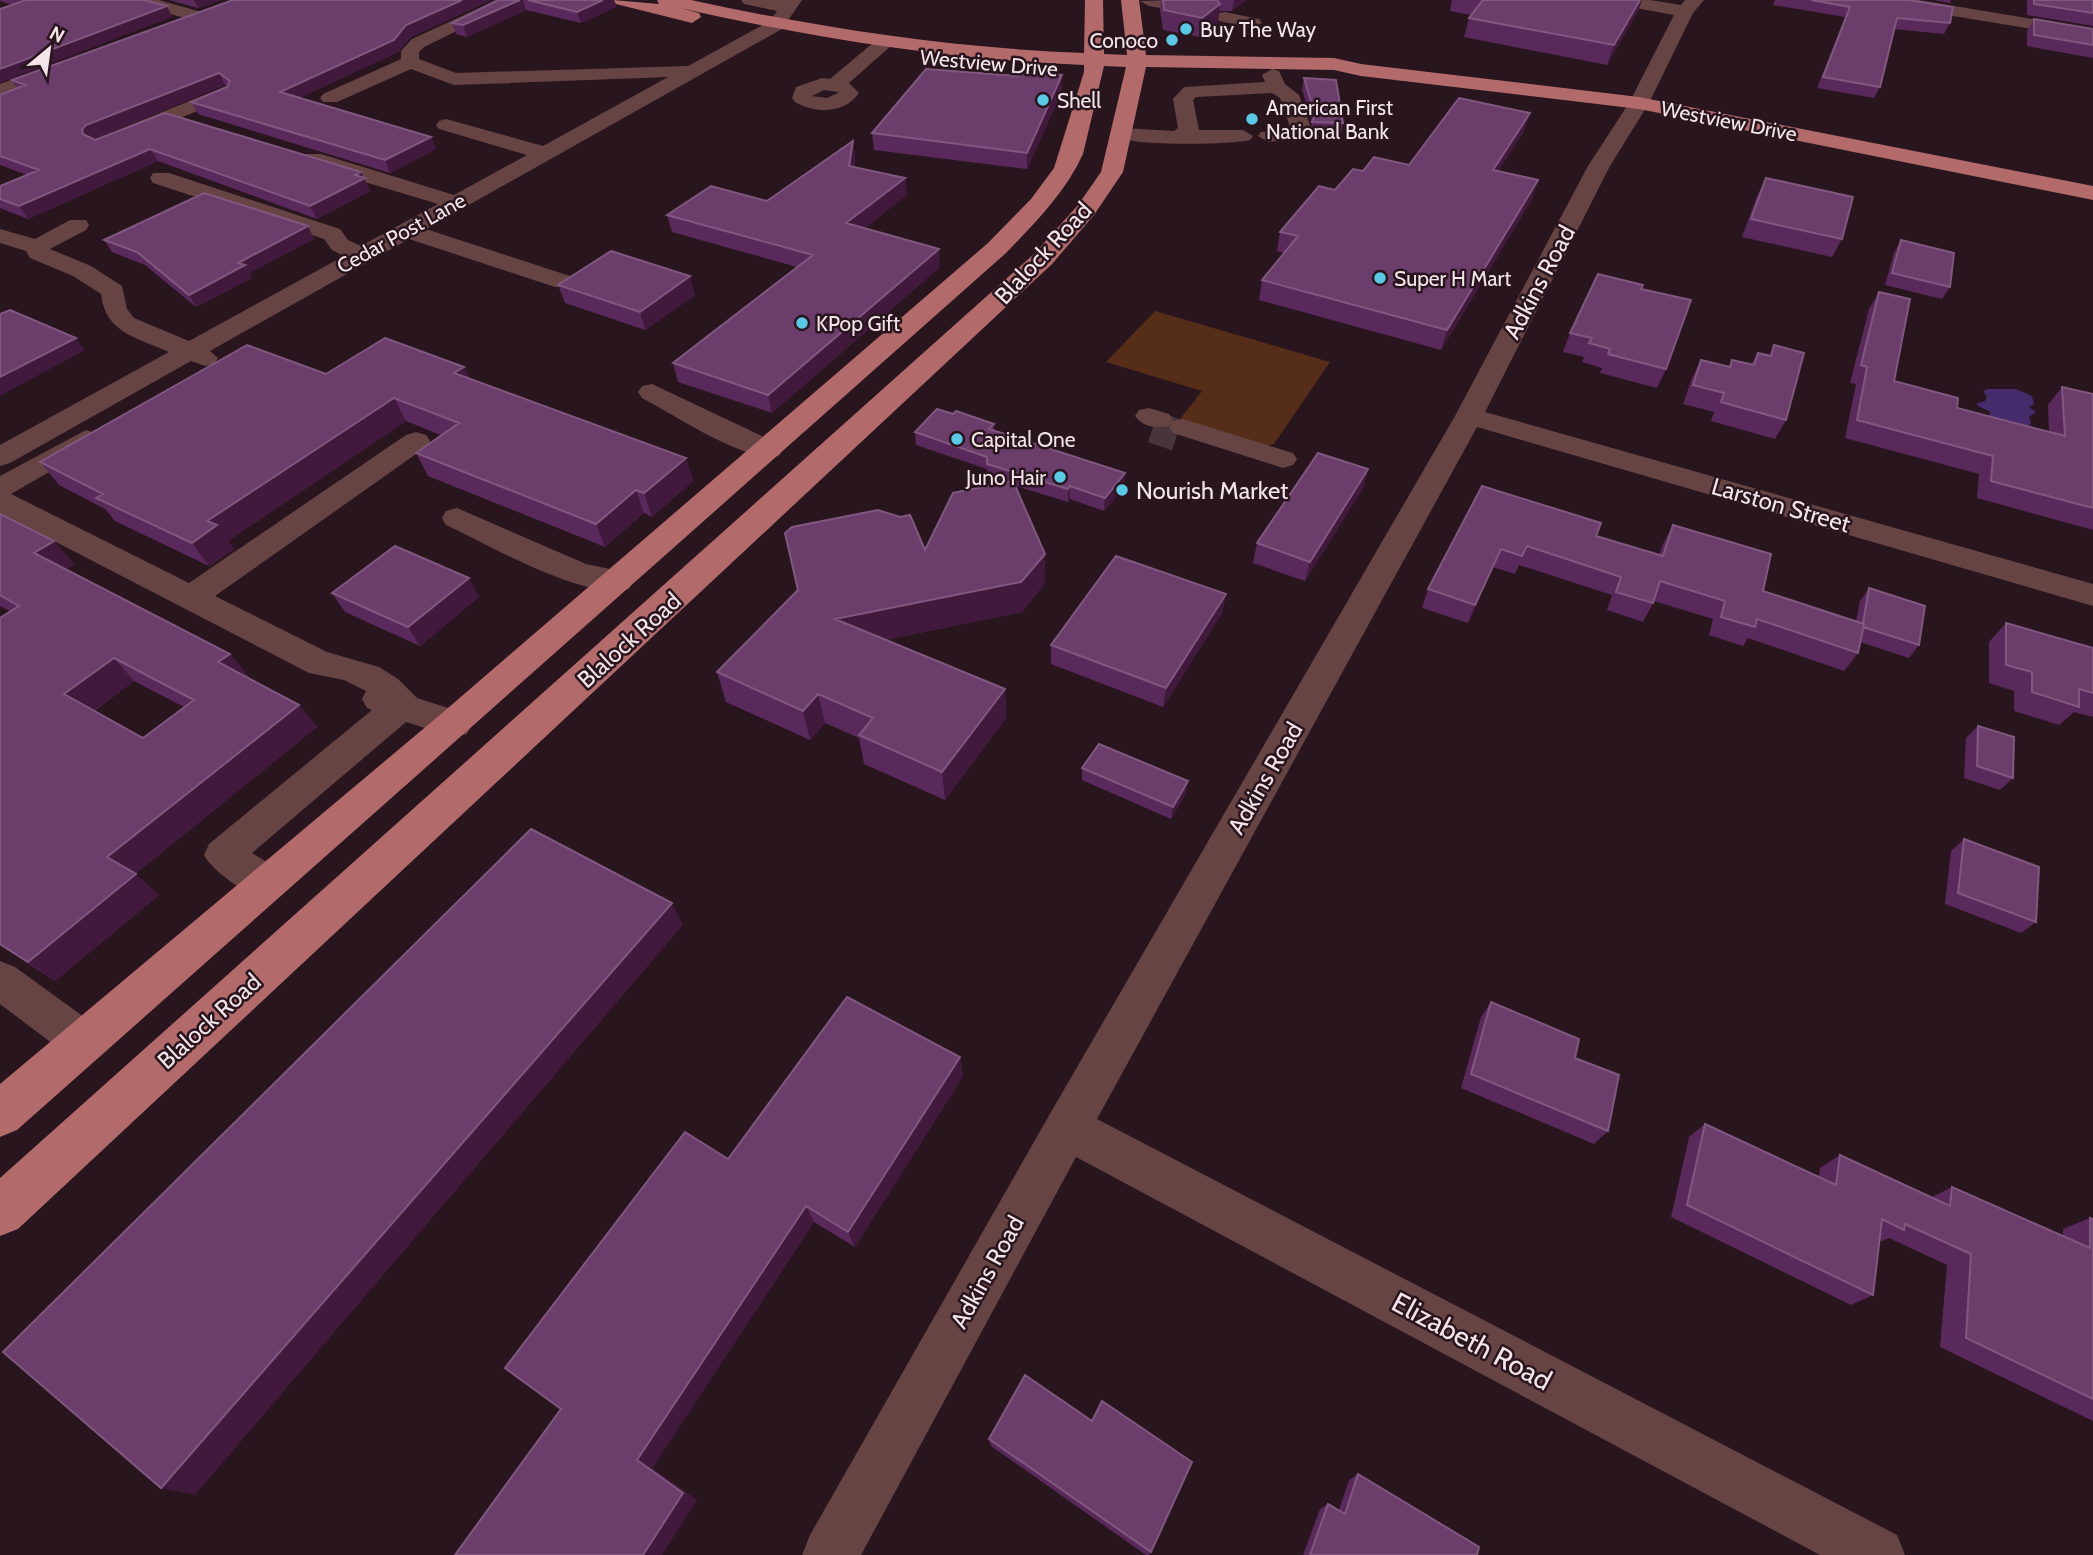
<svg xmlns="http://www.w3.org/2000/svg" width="2093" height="1555" font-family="Cabin,sans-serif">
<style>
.green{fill:#552d18}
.water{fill:#452b6b}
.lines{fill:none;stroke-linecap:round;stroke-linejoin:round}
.minor-tunnel{stroke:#47343c;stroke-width:32;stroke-dasharray:32 16;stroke-linecap:butt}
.minor{fill:#674444;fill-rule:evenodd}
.major{fill:#b26a6a;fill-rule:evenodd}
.wall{fill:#5a295c;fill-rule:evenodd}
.shaded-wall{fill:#40193d}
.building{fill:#6b3d6b;stroke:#80577f;stroke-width:2;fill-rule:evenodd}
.poi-dot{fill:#5bc8e6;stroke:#29151e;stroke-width:2.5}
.labels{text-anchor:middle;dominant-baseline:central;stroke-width:5;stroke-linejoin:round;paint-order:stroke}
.far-poi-label{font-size:21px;fill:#f3e4e9;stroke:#29151e;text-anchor:start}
.far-street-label{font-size:21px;fill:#f3e4e9;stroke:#29151e}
.street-label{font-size:24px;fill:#f3e4e9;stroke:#29151e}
.poi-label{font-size:24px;fill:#f3e4e9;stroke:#29151e;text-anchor:start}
.near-street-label{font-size:28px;fill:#f3e4e9;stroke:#29151e}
</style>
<rect width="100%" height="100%" fill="#29151e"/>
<path class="green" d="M1155 311 1330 362 1274 444 1264 446 1180 419 1202 391 1106 362Z"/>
<path class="water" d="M1988 389H2016L2032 396 2034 404 2029 407 2036 412 2029 417 2031 422 2028 430 1988 416 1991 412 1978 406 1977 403 1985 401 1987 397 1983 391Z"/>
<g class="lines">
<path class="minor-tunnel" d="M1153 427 1177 435"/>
<path class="minor" d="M131 0H159L205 13 208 17 199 22 134 4Z
M497 0H520L424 47 419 52V59L456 73 688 66 770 21 777 11 744 4 741 0H802L782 29 426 229 573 277 576 282 573 287H555L409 239 210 351 218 358 214 364 205 366 191 361 10 463 0 466V445L169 352C138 338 105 333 101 294L73 276 30 258 26 251 0 243V229L35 239 70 220H86L89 225 86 230 50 249 91 266 122 286 127 309 134 318 189 341 344 256 332 250 324 239 153 183 150 178 153 173H169L340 229 348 240 361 246 438 204 305 164 302 159 305 154H321L454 195 527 155 439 129 436 125 439 121 446 119 543 146 668 77 454 85 411 69 337 102H323L320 98 323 94 401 59V51L412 39Z
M1174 0 1209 6 1212 10 1203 15 1149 6 1140 1Z
M1611 0H1650L1681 5 1685 0H1704L1693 13 1649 103 1610 166 1485 412 2093 584V606L1477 427 1097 1119 1897 1535 1905 1555H1820L1076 1157 861 1555H802L810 1535 1051 1112 1455 416 1588 166 1629 103 1674 15 1620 5Z
M1877 0H1918L2093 29V39L1886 5Z
M1225 12 1259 19 1262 23 1253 28 1219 21 1216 17 1219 13Z
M886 36 895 41 892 45 849 83 859 93C844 114 816 114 795 102L792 98 796 87 822 78 830 79 880 37ZM824 90 838 92V93L827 98 812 96Z
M61 62 68 64 71 68 68 72 0 97V84Z
M1272 69 1279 71 1285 84 1299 95 1311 128 1299 140 1268 142 1258 136 1261 132 1287 130 1290 127 1280 98 1272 93 1196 97 1193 100 1199 130H1243L1253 136 1250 140C1231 145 1120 147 1111 134L1121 128 1174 131 1178 128 1173 99 1184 87 1265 82 1262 75Z
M224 87 234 93 231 97 132 138 125 140 115 134 118 130Z
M652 384 779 444 783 450 779 456C747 464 673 414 642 398L638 392 642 386Z
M1149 408 1169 414 1173 420 1169 426C1156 429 1143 427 1135 416L1139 410Z
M1183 419 1293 453 1297 459 1293 465 1283 468 1173 433 1169 427 1173 421Z
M86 430 96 433 100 439 96 445 11 494 189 583 406 435 416 432 426 435 430 441 426 447 215 596 327 652 379 667 398 679 417 698 467 714 472 724 467 734 454 737 406 722 252 853 282 871 288 883 282 895C277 896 271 900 266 899 249 897 211 870 204 855L209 844 372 710 367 708 362 699 366 691 344 680 309 673 0 513V476Z
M457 508 586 564 629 573 634 581 629 589C585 601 489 545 446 525L442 518 446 511Z
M0 961 15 967 99 1028 106 1042 99 1056 84 1062 69 1056 0 1004Z"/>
<path class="major" d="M613 0 659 4 657 0H691C820 28 952 48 1084 53L1085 0H1103L1104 54 1127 55 1121 0H1139L1146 55 1334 58 1361 64 1639 97 2093 186V200L1639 109 1361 76 1334 70 1146 67 1123 172 1094 215 1052 264 18 1229 0 1236V1178L1034 254 1078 205 1101 172 1126 67 1104 66 1083 154C1065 193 1035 223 1006 253L17 1130 0 1137V1084L441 714 988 243 1031 199 1054 168 1084 72V65C948 60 813 38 680 8L699 13 701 17 692 23 616 4Z"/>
</g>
<path class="wall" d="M0 0H144L172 17 12 5 0 1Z
M169 0H221L198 8Z
M233 0H491L411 37 398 52 299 98 431 137 436 149 390 173 198 114 191 102 227 86 225 85 93 139 95 140 361 172 370 191 317 219 158 161 28 219 0 208V186L27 175 0 165V95L17 88 12 80Z
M498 0H614L616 7 581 23 526 10 467 37 456 34 452 23Z
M1161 0H1246L1232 11H1219L1218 23 1200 37 1163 30 1160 10Z
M1452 0H1642L1638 11 1607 65 1464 37 1469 18 1471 15 1450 11Z
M1775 0H1909L1950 23 1944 34 1894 29 1880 87 1874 98 1817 88 1845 17 1773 5Z
M1934 0H1951L1950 3Z
M2027 0H2093V26L2027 15Z
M2034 19 2093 29V58L2027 46V31Z
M1062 75V91L1027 169 874 150 872 133 1019 76Z
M1304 78 1343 123 1341 134 1310 133 1312 122 1302 90Z
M1524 131 1498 171 1538 180 1532 199 1441 350 1259 300 1262 280 1284 253 1277 251 1280 232 1363 171 1409 165Z
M855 158 854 167 905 178 907 195 864 228 940 267 772 413 678 382 673 363 797 267 672 232 667 215 767 201Z
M1766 178 1842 239 1832 257 1742 237 1757 196Z
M308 226 314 239 249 273 252 278 196 307 145 265 112 252 104 240Z
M1901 240 1950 287 1942 299 1885 285 1894 253Z
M558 285 695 295 645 330 565 303Z
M1641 289 1666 369 1657 388 1600 373 1602 368 1582 362 1584 357 1563 352 1570 333Z
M1879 292 1894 381 1957 408 2049 432 2048 405 2062 387 2093 394V530L1977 498 1979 474 1845 438 1856 384 1850 383 1869 309Z
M1774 345 1786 420 1775 439 1711 421 1714 412 1683 404 1692 378 1701 360 1729 367 1732 360 1751 365 1758 353 1769 356Z
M464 367 469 378 686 458 693 481 652 517 644 513 605 547 428 476 416 453 441 435 406 421 228 541 234 549 209 566 115 521 105 509 59 485 40 462 326 374Z
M953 414 994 424V431L1125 473V486L1104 511 1070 499 1068 502 1016 486 1045 554V583L1022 612 885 640 1005 689 1006 718 945 800 864 764 859 738 825 723 810 740 726 702 717 672 925 550 1005 482 987 477V469L916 445 915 432Z
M1368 469 1363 488 1305 581 1253 563 1257 543Z
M1482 486 1596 536 1659 555 1663 544 1673 525 1763 591 1856 621 1860 601 1869 588 1919 645 1909 658 1860 642 1858 653 1844 671 1748 638 1743 646 1709 635 1713 619 1654 601 1643 622 1607 610 1612 595 1519 565 1515 574 1493 567 1468 623 1422 608 1428 589Z
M0 514 54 541 74 564 66 569 230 654 248 676 247 677 299 705 317 727 135 874 159 895 55 981 0 945V618L10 611 0 606ZM134 681 184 707 143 738 94 711Z
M332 593 479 597 420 646 345 612Z
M1226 594 1222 613 1163 707 1051 664V645Z
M2006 623 2093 648V717L2074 712 2059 725 2014 711V691L1989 683V642Z
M1978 726 2013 778 2000 790 1964 778 1966 738Z
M1082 768 1186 793 1171 819 1082 780Z
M1964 839 2036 922 2021 933 1945 904 1951 851Z
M1491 1002 1575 1058 1608 1131 1594 1144 1461 1088 1481 1017Z
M960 1057 963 1076 855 1247 814 1222 652 1468 697 1500 561 1409 728 1159Z
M1705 1124 1819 1177 1820 1168 1840 1155 1932 1197 1952 1187 2063 1236V1229L2090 1218 2093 1219V1421L1940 1347 1947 1265 1889 1238 1882 1241 1879 1240 1873 1295 1851 1305 1671 1217 1689 1137Z
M1092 1421 1151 1552 1149 1555H1146L991 1446 989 1439Z
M1358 1474 1477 1555H1303L1320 1509 1328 1504 1339 1510 1349 1480Z"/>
<path class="shaded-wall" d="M194 0H221L198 8Z
M462 0H491L411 37 398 52 286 104 280 92 406 25Z
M520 0H523L526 10 467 37 463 25Z
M603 0H614L616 7 581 23 577 12Z
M1215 0H1218L1217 6 1220 4 1218 23 1200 37 1202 18Z
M1234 0H1246L1232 11Z
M1640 0H1642L1638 11 1607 65 1614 45Z
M167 6 172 17 0 83V69Z
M219 73 225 85 94 138 90 142 83 134 82 130 86 125Z
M1062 75V91L1027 169V153Z
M1530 113 1524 131 1487 189 1493 170Z
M431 137 436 149 390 173 385 160Z
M853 141 855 158 851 183 849 166Z
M150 149 158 161 28 219 19 206Z
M361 172 370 191 317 219 310 206Z
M905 178 907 195 849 241 846 223Z
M1538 180 1532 199 1441 350 1447 330Z
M308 226 314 239 249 273 252 278 196 307 189 295 238 263Z
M939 249 940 267 772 413 768 395Z
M690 276 695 295 645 330 640 312Z
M76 338 85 350 0 396V377Z
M464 367 474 390 454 373Z
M394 398 406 421 228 541 234 549 209 566 192 543 207 521Z
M686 458 693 481 652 517 644 493Z
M1368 469 1363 488 1305 581 1310 562Z
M1125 473V486L1104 511 1105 498Z
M1070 486V499L1068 502V489Z
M636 490 644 513 605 547 596 524Z
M54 541 74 564 55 576 34 553Z
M1501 549 1493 567 1468 623 1475 605Z
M1045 554V583L1022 612 840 649 835 619Z
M469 578 479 597 420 646 408 627Z
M1226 594 1222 613 1163 707 1166 688Z
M230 654 248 676 237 685 218 662Z
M114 658 134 681 86 716 64 694Z
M1005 689 1006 718 945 800 942 772Z
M818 694 825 723 810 740 803 711Z
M299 705 317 727 131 877 107 857Z
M1188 781 1186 793 1171 819 1173 807Z
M136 874 159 895 55 981 28 962Z
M672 903 683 925 195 1495 161 1488Z
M960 1057 963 1076 855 1247 848 1232Z
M806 1206 814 1222 652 1468 697 1500 662 1555H643L637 1460Z"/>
<path class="building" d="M26 0H144L167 6 0 69V9Z
M233 0H462L406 25 394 40 280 92 431 137 385 160 191 102 227 87 230 81 219 73 86 125 82 130 83 134 95 140 165 113 361 172 355 175 365 178 310 206 150 149 19 206 0 199V186L39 170 0 156V95L25 85 12 80Z
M498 0H520L463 25 452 23Z
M528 0H603L577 12Z
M1163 0H1217L1220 4 1202 18 1164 10Z
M1483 0H1640L1614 45 1469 18Z
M1811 0H1909L1953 7 1950 23 1897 18 1880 87 1823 77 1850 7Z
M2034 0H2093V13L2034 4Z
M2034 19 2093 29V45L2034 35Z
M926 69 1019 76 1021 72 1062 75 1027 153 872 133Z
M1304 78 1336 80 1343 123 1312 122 1315 115Z
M1459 98 1530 113 1493 170 1538 180 1447 330 1262 280 1298 236 1280 232 1319 186 1335 190 1353 169 1363 171 1374 157 1409 165Z
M853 141 849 166 905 178 846 223 939 249 768 395 673 363 813 255 667 215 711 186 767 201Z
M1766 178 1853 197 1842 239 1751 219Z
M204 193 308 226 238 263 245 265 189 295 137 252 104 240Z
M1901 240 1954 253 1950 287 1892 273Z
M611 251 690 276 640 312 558 285Z
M1598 274 1643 285 1641 289 1691 300 1666 369 1608 354 1610 349 1589 343 1592 338 1570 333Z
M1879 292 1910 299 1894 381 1958 398 1957 408 2065 436 2062 387 2093 394V508L1991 481 1993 456 1857 420 1867 367 1861 365Z
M10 310 76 338 0 377V314Z
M385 338 464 367 454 373 686 458 644 493 636 490 596 524 416 453 459 423 394 398 207 521 217 525 192 543 96 498 103 494 40 462 247 345 326 374Z
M1774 345 1804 353 1786 420 1721 402 1724 393 1693 385 1701 360 1730 367 1732 360 1754 365 1758 353 1771 356Z
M937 409 953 414 956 411 994 424 989 429 1125 473 1105 498 1070 486 1068 489 987 464V457L915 432Z
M1318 453 1368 469 1310 562 1257 543Z
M1013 481 1045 554 1021 582 835 619 1005 689 942 772 859 735 873 718 818 694 803 711 717 672 798 590 785 533 792 527 878 510 900 517 910 515 925 550 953 493Z
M1482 486 1601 523 1596 536 1663 556 1673 525 1771 554 1763 591 1864 624 1858 653 1757 619 1755 627 1721 617 1725 601 1660 581 1653 603 1616 592 1621 577 1527 546 1522 556 1501 549 1475 605 1428 589Z
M0 514 54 541 34 553 230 654 218 662 299 705 107 857 136 874 28 962 0 944V618L19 606 0 595ZM114 658 194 700 143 738 64 694Z
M395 546 469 578 408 627 332 593Z
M1116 556 1226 594 1166 688 1051 645Z
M1869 588 1925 606 1919 645 1863 627 1864 624 1863 623Z
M2006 623 2093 648V693L2079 689V707L2032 692V672L2006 665Z
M1978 726 2014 737 2013 778 1977 766Z
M1099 744 1188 781 1173 807 1082 768Z
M531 829 672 903 161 1488 3 1352Z
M1964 839 2039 867 2036 922 1958 893Z
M847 997 960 1057 848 1232 806 1206 637 1460 683 1493 643 1555H455L561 1409 505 1368 685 1132 728 1159Z
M1491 1002 1579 1039 1575 1058 1619 1075 1608 1131 1471 1074Z
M1705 1124 1836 1185 1840 1155 1950 1206 1952 1187 2090 1248V1218L2093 1219V1399L1966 1338 1971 1254 1905 1224 1904 1230 1882 1219 1873 1295 1687 1205Z
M1025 1375 1092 1421 1102 1401 1192 1462 1151 1552 989 1439Z
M1358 1474 1479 1547 1477 1555H1310L1328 1504 1345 1514Z"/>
<g class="poi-dot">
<circle cx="1186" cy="29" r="7"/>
<circle cx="1172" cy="40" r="7"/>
<circle cx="1043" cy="100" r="7"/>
<circle cx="1252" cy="119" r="7"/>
<circle cx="1380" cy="278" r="7"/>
<circle cx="802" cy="323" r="7"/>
<circle cx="957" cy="439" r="7"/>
<circle cx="1060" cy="477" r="7"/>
<circle cx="1122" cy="490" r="7"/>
</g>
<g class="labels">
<g class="far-poi-label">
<text x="1200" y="29">Buy The Way</text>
<text x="1158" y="40" text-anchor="end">Conoco</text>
<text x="1057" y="100">Shell</text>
<text x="1266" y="107">American First<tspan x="1266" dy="24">National Bank</tspan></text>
<text x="1394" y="278">Super H Mart</text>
<text x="816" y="323">KPop Gift</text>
<text x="971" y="439">Capital One</text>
<text x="1046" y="477" text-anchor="end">Juno Hair</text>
</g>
<g class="far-street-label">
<text transform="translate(989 63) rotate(5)">Westview Drive</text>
<text transform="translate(1729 121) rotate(11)">Westview Drive</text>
<text transform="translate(401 233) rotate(-29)">Cedar Post Lane</text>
</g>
<g class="street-label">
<text transform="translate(1043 253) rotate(-47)">Blalock Road</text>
<text transform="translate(1539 282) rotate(-62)">Adkins Road</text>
<text transform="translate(1781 505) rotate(16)">Larston Street</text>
<text transform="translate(629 640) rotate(-42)">Blalock Road</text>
<text transform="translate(1265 778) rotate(-60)">Adkins Road</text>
<text transform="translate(209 1021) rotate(-42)">Blalock Road</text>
<text transform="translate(987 1272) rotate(-61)">Adkins Road</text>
</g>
<g class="poi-label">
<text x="1136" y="490">Nourish Market</text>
</g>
<g class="near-street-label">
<text transform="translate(1472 1341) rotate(28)">Elizabeth Road</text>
</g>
</g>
<g transform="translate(49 49) rotate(29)" stroke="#29151e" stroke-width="5" paint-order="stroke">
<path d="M0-5L12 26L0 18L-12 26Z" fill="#f3e4e9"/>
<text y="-10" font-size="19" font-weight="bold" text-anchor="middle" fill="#f3e4e9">N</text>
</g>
</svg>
